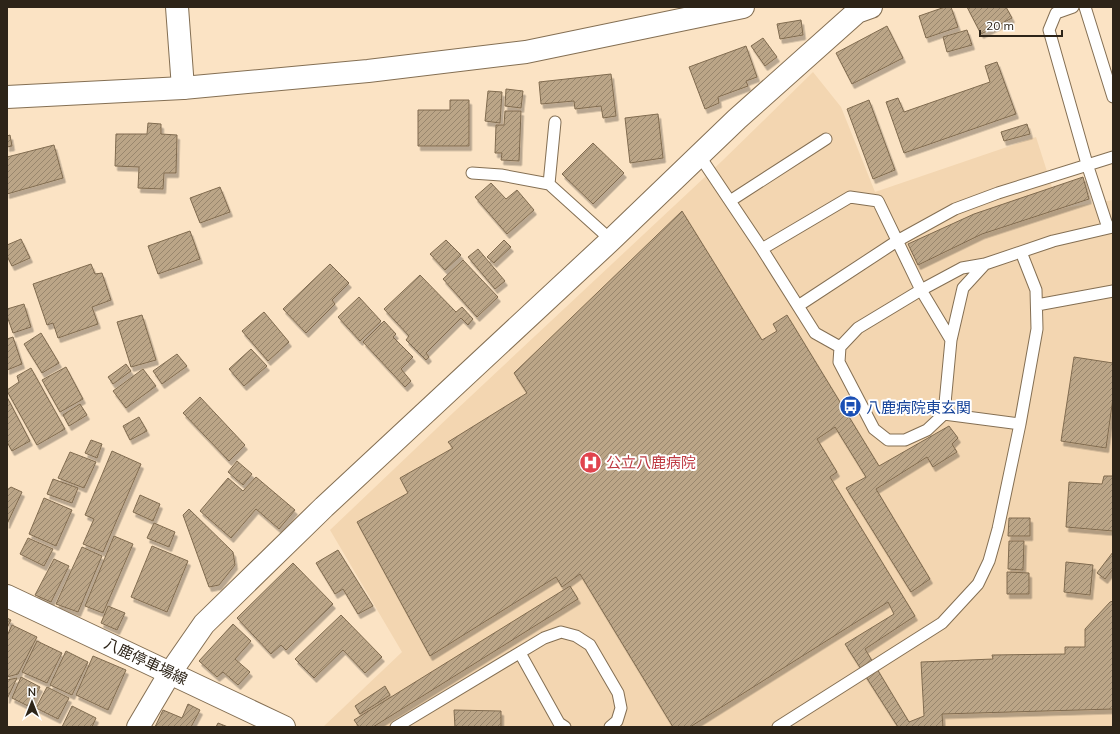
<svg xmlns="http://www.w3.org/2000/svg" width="1120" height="734" font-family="Mulish,'Noto Sans JP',sans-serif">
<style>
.built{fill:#f3d6b1}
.building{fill:url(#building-hatch);stroke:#806b4f;filter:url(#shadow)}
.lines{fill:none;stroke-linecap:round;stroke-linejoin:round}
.lane-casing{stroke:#846f53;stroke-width:13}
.street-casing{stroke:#846f53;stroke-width:24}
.secondary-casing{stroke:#846f53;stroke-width:24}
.lane{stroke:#fff;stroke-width:11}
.street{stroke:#fff;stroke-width:22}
.secondary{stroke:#fff;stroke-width:22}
.labels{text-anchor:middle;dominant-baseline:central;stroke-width:4;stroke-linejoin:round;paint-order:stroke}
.transit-label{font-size:15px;fill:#164399;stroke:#fff;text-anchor:start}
.health-label{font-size:15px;fill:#be3a42;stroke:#fff;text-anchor:start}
.street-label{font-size:15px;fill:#2d2418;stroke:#fff}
</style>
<defs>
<pattern id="building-hatch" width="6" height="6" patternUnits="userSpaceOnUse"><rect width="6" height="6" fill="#bba587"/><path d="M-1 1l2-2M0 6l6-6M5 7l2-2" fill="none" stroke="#98866d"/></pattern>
<filter id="shadow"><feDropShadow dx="2.5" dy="4.5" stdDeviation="0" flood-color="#0004"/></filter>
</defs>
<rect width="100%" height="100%" fill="#fbe3c4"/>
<path class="built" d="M813 72 841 107 875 192 1036 137 1059 209 1113 200V727H323L402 652 330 530 455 411 722 161Z"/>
<path class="building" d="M945 7H951L958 27 926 38 919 16Z
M967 7H1006L1012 18 981 34Z
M801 20 803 35 780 39 777 24Z
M887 26 903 58 852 84 836 53Z
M967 30 972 45 947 52 943 37Z
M763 38 777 57 765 66 751 46Z
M746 46 757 77 746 81 748 86 718 97 719 103 705 109 689 67Z
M997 62 1016 114 904 153 886 102 898 98 904 112 990 82 985 66Z
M611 74 616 116 603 118 601 106 575 109 574 101 541 104 539 82Z
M506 89 523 91 521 108 505 106Z
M488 91 502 92 500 123 485 121Z
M450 100H469V146H418V110H450Z
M869 100 895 170 873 179 847 109Z
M505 111H521L519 161 501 160 502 153H495L496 125H504Z
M658 114 663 158 630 163 625 118Z
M148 123 161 124V134L177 135 176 173H164L163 189 138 188 139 167 115 166 116 134H147Z
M1027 124 1030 134 1004 141 1001 132Z
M10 135 12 146 7 147V136Z
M593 143 624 173 593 204 562 174Z
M54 145 63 178 7 194V157Z
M1083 177 1089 199 982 234 918 265 908 244 974 214Z
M491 183 506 199 517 190 534 210 507 234 475 197Z
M220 187 230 212 200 223 190 198Z
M682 211 762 340 777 331 773 324 787 315 879 466 949 426 958 438 952 444 957 452 933 467 927 457 876 489 930 579 911 592 846 488 866 477 835 427 817 439 837 472 830 477 915 616 865 649 909 722 924 716 921 662 993 659 992 655 1065 654V647H1085V629L1110 602 1113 601V709L942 714 943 727H898L845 644 894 614 888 602 690 727H673L580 574 562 587 556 577 430 656 357 522 408 493 400 478 453 448 448 442 527 393 514 373Z
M190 231 200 259 158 274 148 246Z
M21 239 30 258 12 266 7 256V245Z
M446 240 461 255 445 270 430 254Z
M504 240 511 247 494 263 487 257Z
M478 249 505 281 495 289 468 257Z
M463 260 498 297 477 317 443 279Z
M91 264 95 274 102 273 111 300 92 307 98 324 58 338 53 323 47 325 33 284Z
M330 264 349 283 332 300 335 304 306 333 283 309Z
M420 275 456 312 462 307 473 319 468 325 461 318 426 353 429 357 426 360 406 340 409 336 384 309Z
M359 297 381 321 360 341 338 317Z
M24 304 31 327 13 333 7 316V309Z
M264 312 289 342 268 361 242 331Z
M142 315 156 360 131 367 117 322Z
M384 321 396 334 393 337 413 357 401 369 411 381 405 387 363 342Z
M41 333 59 363 42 373 24 344Z
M13 337 22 364 7 370V339Z
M251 349 267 366 244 386 229 369Z
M177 354 187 366 162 384 153 371Z
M1074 357 1113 363V398L1106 448 1061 441Z
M126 364 131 371 113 384 108 377Z
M66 367 83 399 60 412 42 380Z
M31 368 65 429 37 445 7 391V390L19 382 17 376Z
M143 369 156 386 126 408 113 391Z
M7 397 30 441 12 451 7 442Z
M200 397 245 445 229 461 183 413Z
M80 404 87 415 69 426 63 415Z
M139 417 147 431 130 440 123 426Z
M91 440 102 444 97 458 85 453Z
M112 451 141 464 103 552 83 544 94 519 85 515Z
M70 452 96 462 84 488 58 478Z
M237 461 252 474 243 485 228 472Z
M1104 476H1113V531L1066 527 1069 482 1102 484Z
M256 477 295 510 279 529 256 509 231 538 200 511 228 478 243 491Z
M53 479 78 488 72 503 47 494Z
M11 487 22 492 7 524V490Z
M140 495 160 504 153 521 133 512Z
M44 498 72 510 56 546 29 534Z
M189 509 233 552 235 565 219 585 209 587 183 515Z
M1009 518H1030V536H1008Z
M154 523 175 532 169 547 147 538Z
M114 536 133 544 103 613 85 606Z
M28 538 53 549 44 566 20 554Z
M1009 541H1024L1023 570 1008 569Z
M152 546 188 561 167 612 131 597Z
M82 547 102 556 78 612 56 604Z
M338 550 373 606 358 614 343 589 335 594 316 563Z
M1113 552V569L1105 579 1097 573Z
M54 559 69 566 51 602 35 595Z
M1066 562 1093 565 1090 595 1064 592Z
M293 563 333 604 286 650 281 645 271 654 237 618Z
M1007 572 1029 573V594H1007Z
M570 586 578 599 373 727H359L354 720Z
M108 606 125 613 117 630 101 623Z
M341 615 382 657 365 673 343 650 314 678 295 659Z
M7 618 11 620 7 628Z
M233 624 251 641 235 659 250 672 238 685 223 672 217 677 199 661Z
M12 625 37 637 18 674 7 677V636Z
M37 641 62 653 47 683 22 672Z
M66 651 88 662 72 695 50 685Z
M93 656 126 670 108 710 76 695Z
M21 677 40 687 30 707 12 698Z
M17 678 7 699V680Z
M385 686 390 695 360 714 355 706Z
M47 687 69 698 58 719 36 708Z
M188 704 200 710 191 727H155L163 710 182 718Z
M72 706 96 718 92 727H62Z
M454 710 501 711V727H455Z
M218 723 228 727H216Z"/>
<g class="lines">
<defs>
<path id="lane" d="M1073 7 1056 13 1049 30 1087 164 1108 228
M1085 7 1113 97
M699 155 762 249 850 197 878 201 921 290 951 340
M472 173 501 175 549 184 611 240
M549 184 555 122
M730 201 826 139
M762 249 815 333 840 347
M985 264 963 288 951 340 944 414 927 430 905 440H888L874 429 839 362 840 347 858 328 921 290 962 268 985 264 1053 241 1113 227
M1037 305 1113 291
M798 306 897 241 955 209 998 193 1113 157
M944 414 1020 424
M520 653 559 723 565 727
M396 727 544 638 561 632 576 636 590 645 618 693 621 708 617 721 610 727
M778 727 942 623 978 584 989 561 998 529 1020 424 1037 329 1036 290 1021 252"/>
<path id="street" d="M177 7 183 88
M138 727 170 673 204 624 324 507 611 240 737 119 857 12 871 7"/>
<path id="secondary" d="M7 97 183 88 368 71 526 52 743 7
M7 596 284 727"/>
</defs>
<use href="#lane" class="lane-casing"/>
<use href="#street" class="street-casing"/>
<use href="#secondary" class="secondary-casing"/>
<use href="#lane" class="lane"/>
<use href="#street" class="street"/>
<use href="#secondary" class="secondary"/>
</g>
<defs>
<symbol id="bus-disc" viewBox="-11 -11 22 22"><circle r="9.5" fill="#1a4fb4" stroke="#fff"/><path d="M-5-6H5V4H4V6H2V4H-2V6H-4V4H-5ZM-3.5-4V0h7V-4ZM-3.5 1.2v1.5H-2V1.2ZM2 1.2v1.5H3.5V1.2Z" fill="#fff"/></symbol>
<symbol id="hospital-disc" viewBox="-11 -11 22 22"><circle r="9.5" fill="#e0444e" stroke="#fff"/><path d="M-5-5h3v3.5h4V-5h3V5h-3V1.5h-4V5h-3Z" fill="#fff"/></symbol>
</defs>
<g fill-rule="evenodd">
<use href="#bus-disc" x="838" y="394" width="25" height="25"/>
<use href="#hospital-disc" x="578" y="450" width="25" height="25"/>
</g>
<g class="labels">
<g class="transit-label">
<text x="866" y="407">八鹿病院東玄関</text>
</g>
<g class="health-label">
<text x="606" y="462">公立八鹿病院</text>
</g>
<g class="street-label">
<text transform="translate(146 661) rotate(25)">八鹿停車場線</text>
</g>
</g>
<rect width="1120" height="734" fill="none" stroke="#2d2418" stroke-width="16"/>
<g transform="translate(32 702)" stroke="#ffffff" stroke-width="3" paint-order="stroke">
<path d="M0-3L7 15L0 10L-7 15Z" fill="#2d2418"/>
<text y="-6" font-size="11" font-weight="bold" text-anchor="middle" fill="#2d2418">N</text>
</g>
<path d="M980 30v6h82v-6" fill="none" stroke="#2d2418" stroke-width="2"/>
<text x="986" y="30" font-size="12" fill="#2d2418" stroke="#ffffff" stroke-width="3" paint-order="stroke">20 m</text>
</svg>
